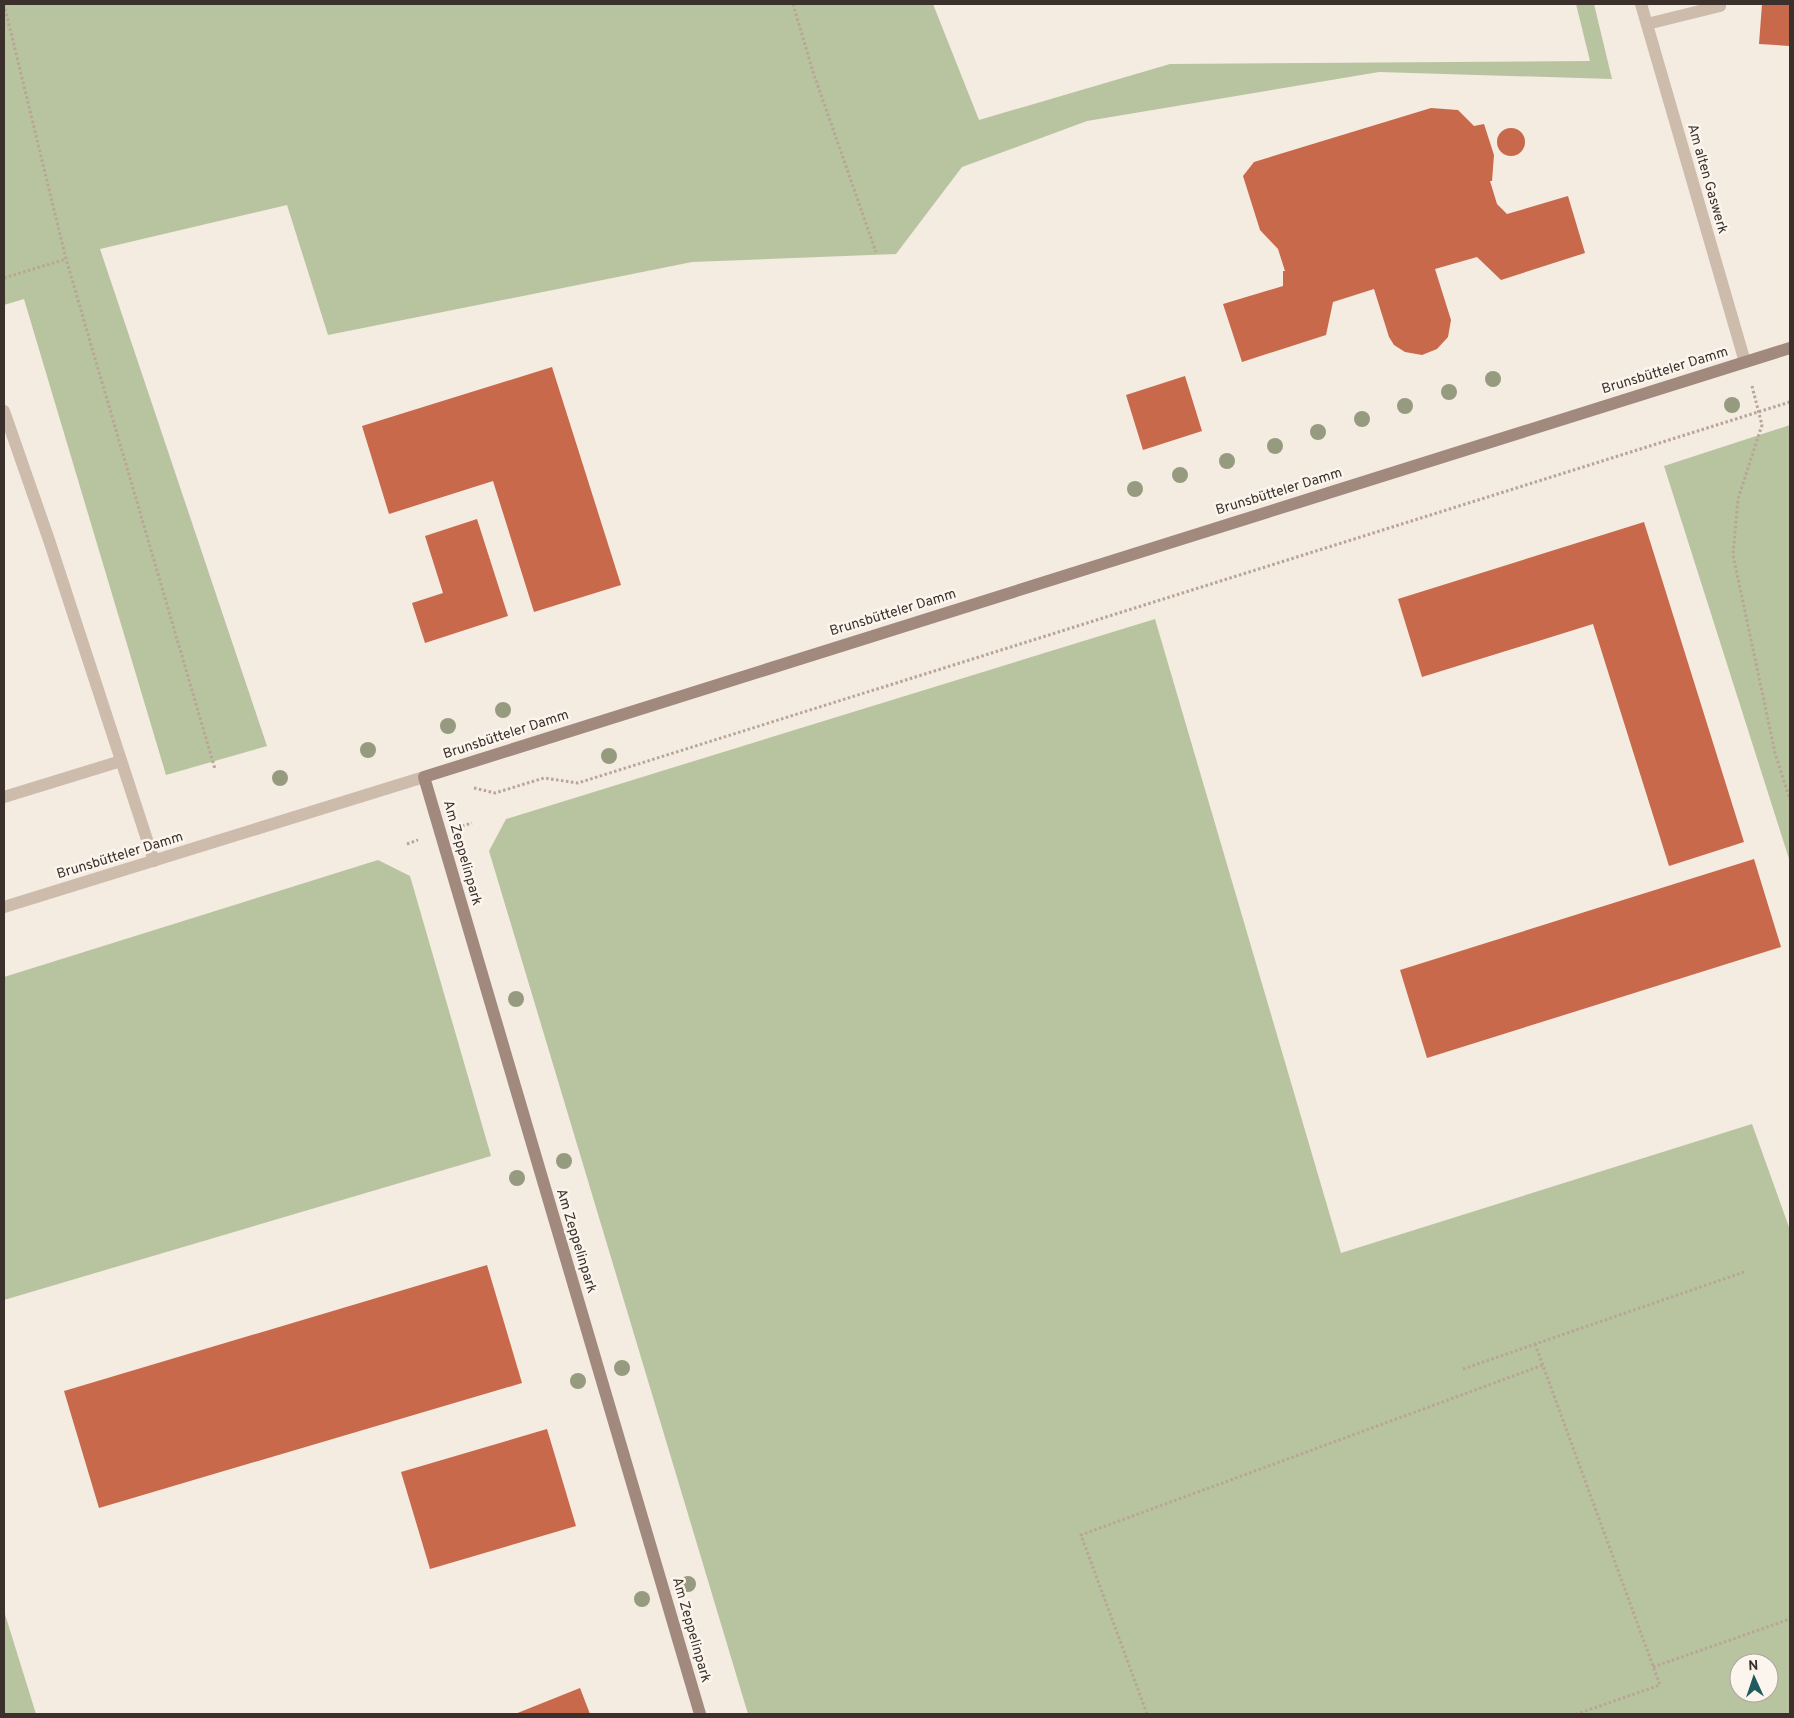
<svg xmlns="http://www.w3.org/2000/svg" width="1794" height="1718" font-family="Overpass,sans-serif">
<style>
.green{fill:#b8c4a0;fill-rule:evenodd}
.building{fill:#c8694b}
.lines{fill:none;stroke-linecap:round;stroke-linejoin:round}
.path{stroke:#b9a596;stroke-width:3;stroke-dasharray:2.5 2.5;stroke-linecap:butt}
.lane{stroke:#cdbbac;stroke-width:12}
.street{stroke:#cdbbac;stroke-width:12}
.secondary{stroke:#a18a7d;stroke-width:12}
.tree{fill:#969b7f}
.labels{text-anchor:middle;dominant-baseline:central;stroke-width:5;stroke-linejoin:round;paint-order:stroke}
.street-label{font-size:14px;fill:#3b302b;stroke:#fbf5ee}
</style>
<rect width="100%" height="100%" fill="#f4ebe1"/>
<path class="green" d="M4 4H933L979 120 1170 64 1590 61 1576 4H1594L1612 79 1379 72 1087 121 962 167 896 254 692 262 328 335 287 205 100 249 267 746 166 775 24 299 4 305Z
M1790 425V862L1664 466Z
M1155 619 1341 1253 1752 1124 1790 1230V1714H748L489 851 506 819ZM1739 1663H1769V1693H1739Z
M378 860 410 876 491 1156 4 1300V977Z
M4 1611 36 1714H4Z"/>
<path class="building" d="M1762 4H1790V46L1759 44Z
M1431 108 1458 110 1474 126 1484 124 1494 155 1492 181H1490L1497 204 1507 214 1568 196 1585 253 1501 280 1477 257 1435 269 1451 320 1448 337 1437 349 1422 355 1405 352 1394 345 1389 337 1374 289 1333 302 1326 335 1242 362 1223 304 1283 286V271H1285L1278 249 1260 230 1243 176 1254 162Z
M1497 142a14 14 0 1 1 28 0a14 14 0 1 1-28 0Z
M552 367 621 585 534 612 493 481 389 514 362 426Z
M1185 376 1202 431 1143 450 1126 395Z
M477 519 508 616 425 643 412 603 443 593 425 536Z
M1644 522 1744 842 1669 866 1593 624 1422 677 1398 599Z
M1754 859 1781 947 1427 1058 1400 970Z
M487 1265 522 1383 99 1508 64 1391Z
M547 1429 576 1526 430 1569 401 1472Z
M580 1688 590 1714H515Z"/>
<g class="lines">
<path class="path" d="M4 4 66 259 215 769
M793 4 813 72 876 252
M4 278 66 259
M1752 386 1762 425 1738 499 1733 555 1775 753 1790 800
M474 788 495 793 544 778 578 783 1790 402
M462 826 472 823
M407 844 418 840
M1535 1344 1660 1685 1577 1714
M1463 1369 1744 1272
M1653 1667 1790 1619
M1147 1714 1081 1535 1543 1365"/>
<path class="lane" d="M1647 24 1720 6V4
M4 411 49 540 154 861
M4 797 121 761"/>
<path class="street" d="M1641 4 1745 362
M4 907 424 777"/>
<path class="secondary" d="M700 1714 424 777 1790 348"/>
</g>
<g class="tree">
<circle cx="1493" cy="379" r="8"/>
<circle cx="1449" cy="392" r="8"/>
<circle cx="1732" cy="405" r="8"/>
<circle cx="1405" cy="406" r="8"/>
<circle cx="1362" cy="419" r="8"/>
<circle cx="1318" cy="432" r="8"/>
<circle cx="1275" cy="446" r="8"/>
<circle cx="1227" cy="461" r="8"/>
<circle cx="1180" cy="475" r="8"/>
<circle cx="1135" cy="489" r="8"/>
<circle cx="503" cy="710" r="8"/>
<circle cx="448" cy="726" r="8"/>
<circle cx="368" cy="750" r="8"/>
<circle cx="609" cy="756" r="8"/>
<circle cx="280" cy="778" r="8"/>
<circle cx="516" cy="999" r="8"/>
<circle cx="564" cy="1161" r="8"/>
<circle cx="517" cy="1178" r="8"/>
<circle cx="622" cy="1368" r="8"/>
<circle cx="578" cy="1381" r="8"/>
<circle cx="688" cy="1584" r="8"/>
<circle cx="642" cy="1599" r="8"/>
</g>
<g class="labels">
<g class="street-label">
<text transform="translate(1707 179) rotate(74)">Am alten Gaswerk</text>
<text transform="translate(1665 371) rotate(-17)">Brunsbütteler Damm</text>
<text transform="translate(1279 492) rotate(-17)">Brunsbütteler Damm</text>
<text transform="translate(893 613) rotate(-17)">Brunsbütteler Damm</text>
<text transform="translate(506 735) rotate(-18)">Brunsbütteler Damm</text>
<text transform="translate(462 853) rotate(74)">Am Zeppelinpark</text>
<text transform="translate(120 856) rotate(-17)">Brunsbütteler Damm</text>
<text transform="translate(576 1241) rotate(73)">Am Zeppelinpark</text>
<text transform="translate(691 1630) rotate(74)">Am Zeppelinpark</text>
</g>
</g>
<rect width="1794" height="1718" fill="none" stroke="#3b302b" stroke-width="10"/>
<g transform="translate(1754 1678) rotate(357)"><circle r="24" fill="#fbf5ee" stroke="#aea6a0"/>
<path d="M0-4L9 19L0 12L-9 19Z" fill="#1f5a5e"/>
<text y="-8" font-size="14" font-weight="bold" text-anchor="middle" fill="#3b302b">N</text>
</g>
</svg>
